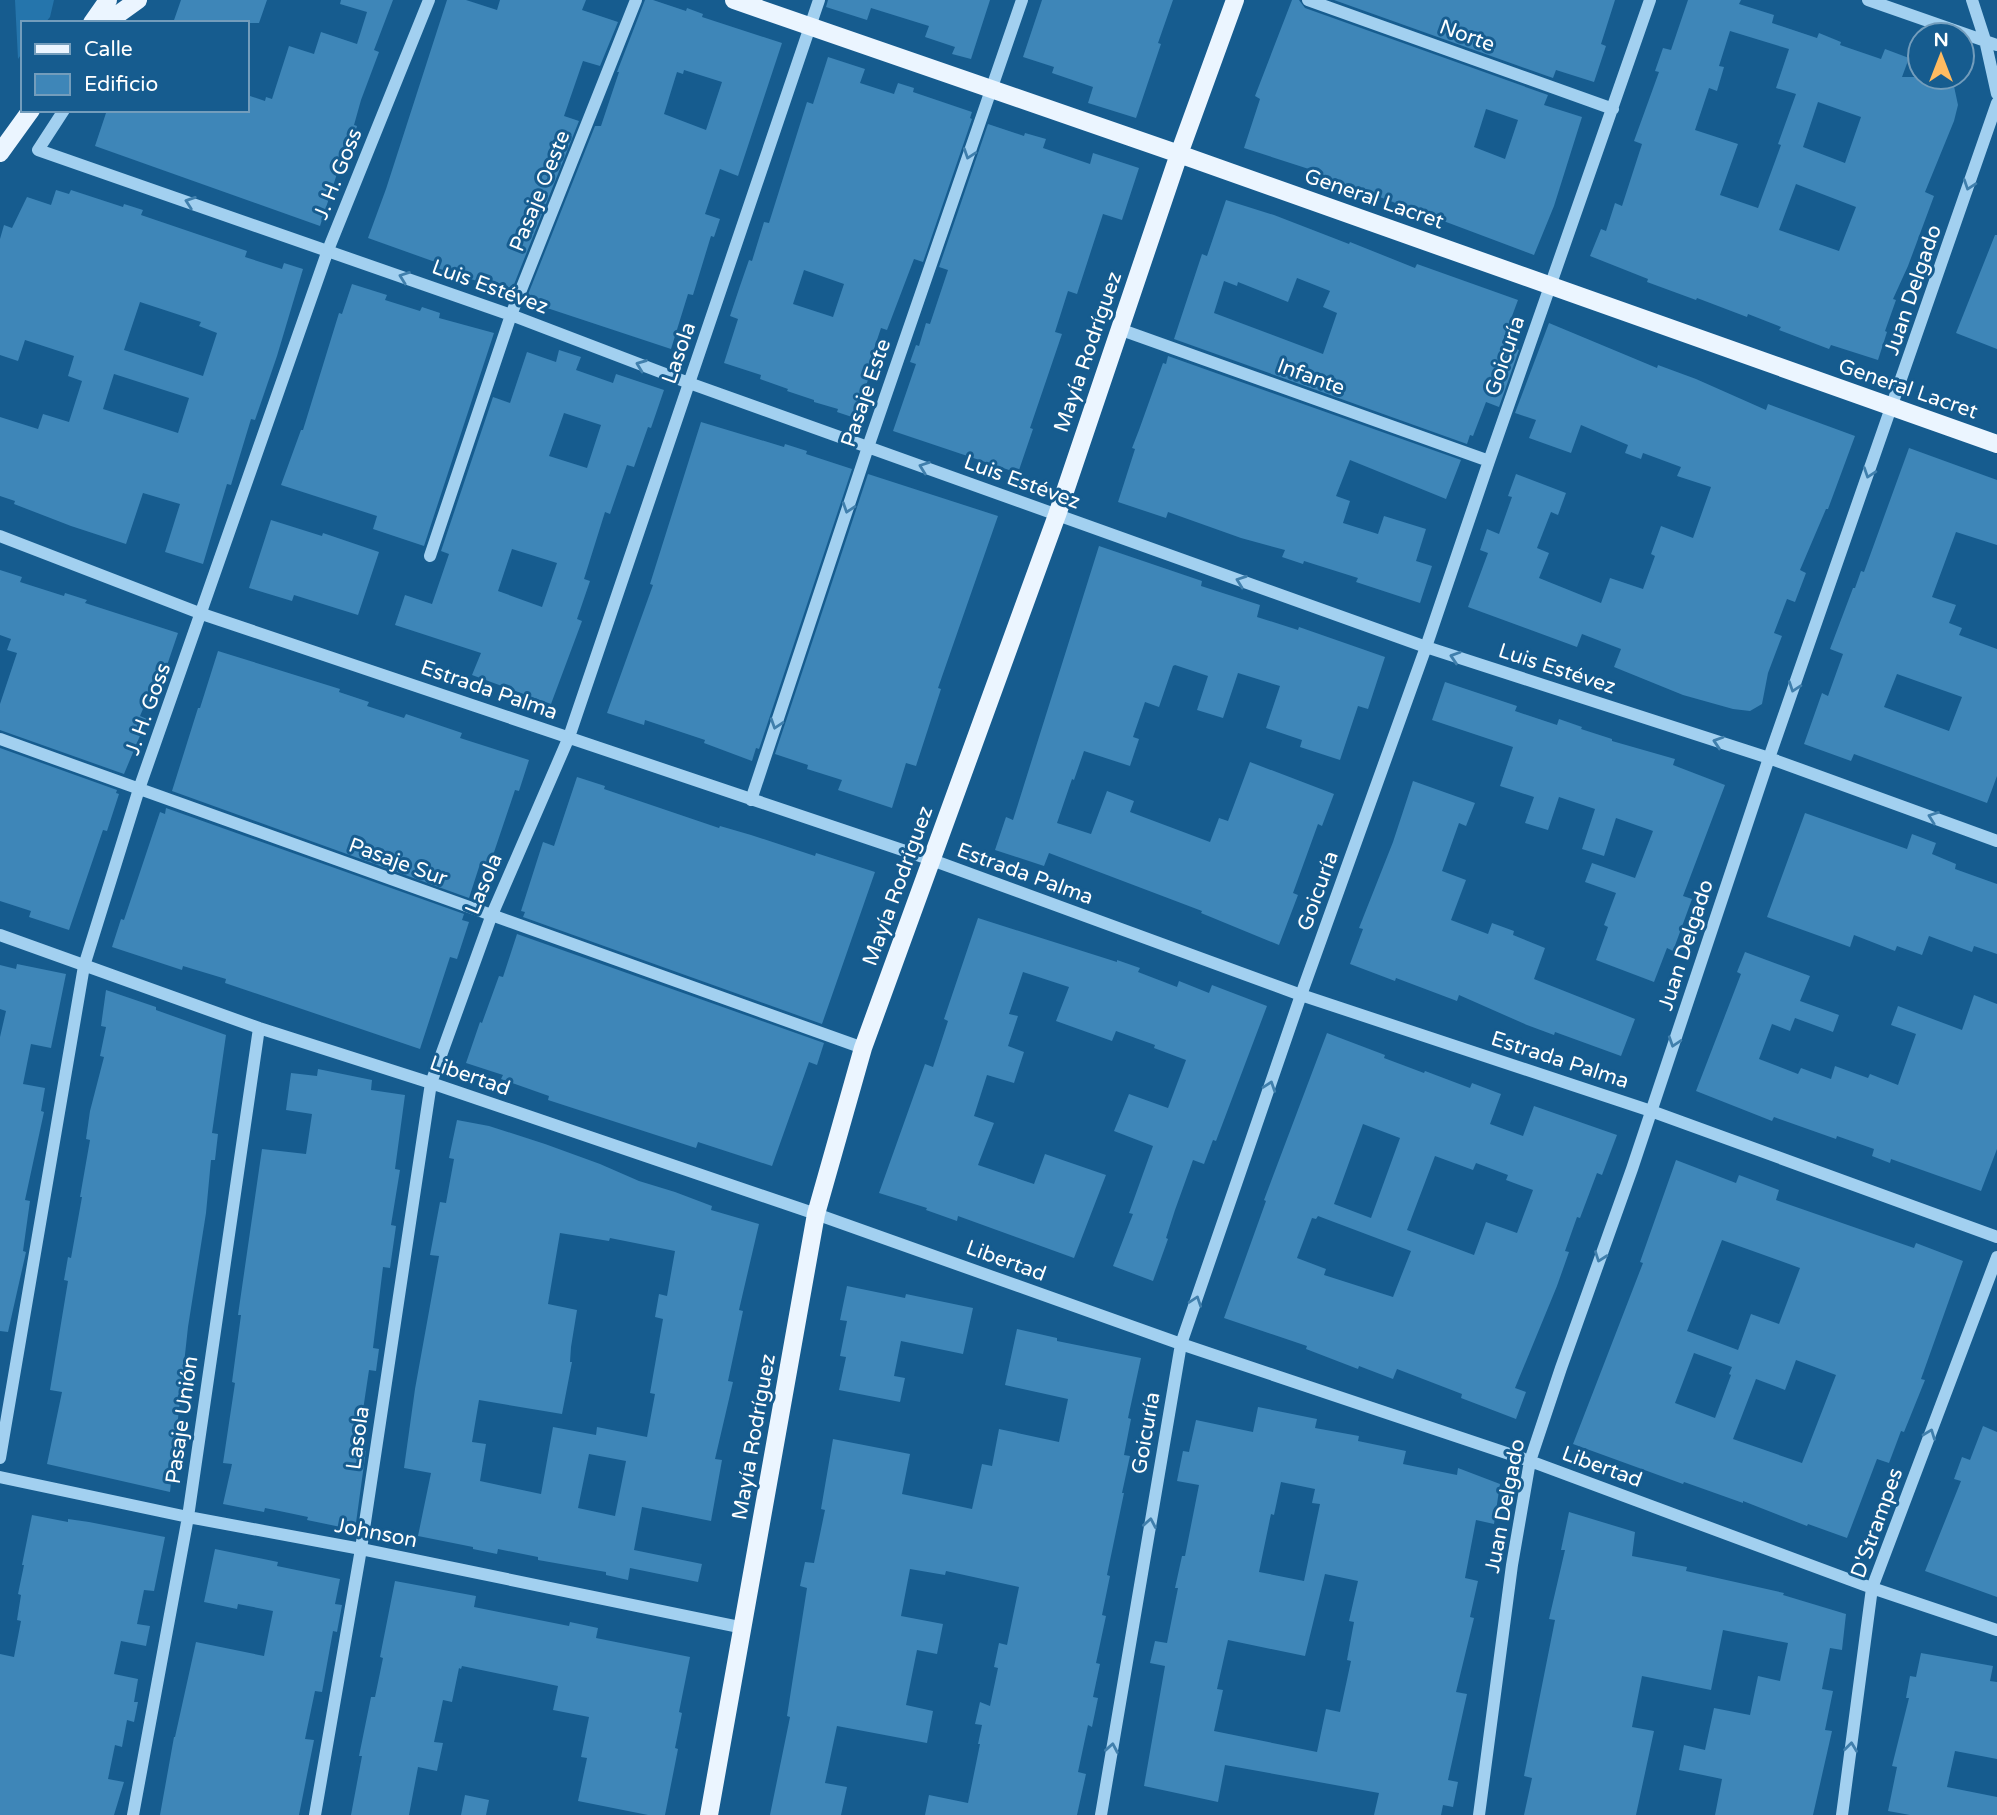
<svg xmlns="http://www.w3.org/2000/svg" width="1997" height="1815" font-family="'Varela Round',sans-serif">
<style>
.green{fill:#2575ac}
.building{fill:#3e86b8;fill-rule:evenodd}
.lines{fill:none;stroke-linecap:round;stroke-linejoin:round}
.minor{stroke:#a2d0f0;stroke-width:12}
.major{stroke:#ebf5ff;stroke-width:18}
.oneway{stroke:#407fac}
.labels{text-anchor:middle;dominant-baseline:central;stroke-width:6;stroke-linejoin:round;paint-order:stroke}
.street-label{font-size:21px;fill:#fff;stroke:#165c8f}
</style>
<rect width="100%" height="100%" fill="#165c8f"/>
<path class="green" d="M15 0H54L50 17 45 23H23V52L18 59Z"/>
<path class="building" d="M181 0H267L259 23H173Z
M341 0H393L374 50 379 52 361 100 354 125 357 126 352 144 347 143 320 226 95 146 107 110H247V95L265 101 266 97 272 99 289 46 314 54 321 32 357 44 367 12 340 4Z
M447 0H466L497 10 500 0H586L582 10 618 22 600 66 583 61 564 116 579 121 511 292 437 268 438 263 368 238 386 189Z
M645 0H653L686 11 687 8 703 14 702 17 782 43 738 176 720 169 705 214 720 219 714 237 711 236 693 295 688 294 671 349 544 307 545 303 527 297 595 126H601L619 72H617ZM684 70 722 82 706 130 664 114 677 72 683 74Z
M828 0H990L971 59 952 54 955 47 925 37 929 26 871 8 867 20 826 7Z
M1042 0H1173L1158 43 1161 44 1136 118 1088 103 1093 87 1052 73 1054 67 1023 57Z
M1292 0H1299L1305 8 1548 95 1544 105 1582 117 1554 206 1534 255 1377 196 1376 199 1333 182 1314 175 1315 171 1244 148 1260 99 1255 96ZM1486 109 1518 120 1505 159 1474 147Z
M1334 0H1615L1601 44 1606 46 1594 82 1556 70 1553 78Z
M1688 0H1741L1739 4 1774 15 1772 23 1817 38 1819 33 1841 42 1840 45 1881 59 1885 49 1909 58 1902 77H1952L1958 105 1954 121 1925 192 1934 196 1908 266 1893 299 1896 300 1885 331 1887 332 1878 360 1831 345 1829 349 1779 330 1781 327 1748 314 1747 317 1697 298 1696 300 1647 282 1648 279 1590 256 1601 229 1606 231 1615 203 1622 206 1642 144 1634 141 1659 72 1655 71 1663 48 1671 50ZM1730 31 1789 49 1776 88 1796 94 1778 144 1781 145 1758 208 1720 195 1738 144 1695 130 1709 88 1717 91 1724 67 1719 66ZM1818 102 1861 117 1845 163 1803 147ZM1796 184 1856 207 1839 251 1779 230Z
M828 57 865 69 860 83 894 94 898 83 914 88 913 92 972 112 970 118 972 119 923 262 914 259 887 330 881 328 866 373 870 374 855 418 837 412 838 409 814 402V400L787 391 788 389 760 379 761 375 724 363 738 319 730 316 740 286 749 260 752 261 764 222 769 223 807 102 813 104ZM804 270 844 284 833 317 793 304Z
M988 124 1024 136 1025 133 1046 139 1043 148 1090 164 1093 153 1139 168 1122 220 1103 214 1077 294 1068 291 1055 332 1062 334 1030 428 1033 429 1018 473 893 431 916 364 910 362 916 345 919 346 926 323 930 324 948 270 939 267Z
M56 190 69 194 71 190 123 207 124 204 143 210 141 215 247 251 245 257 282 269 284 263 303 269 277 356 255 420 251 419 231 485 227 484 203 564 165 552 180 504 143 493 126 544 71 526 14 504 15 501 0 496V417L38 429 43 414 69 422 82 381 68 376 74 356 25 340 18 361 0 355V239L4 225 12 228 27 197 51 205ZM140 302 201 322 199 326 217 333 203 376 124 350ZM114 374 189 398 178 433 103 409Z
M1226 200 1274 215 1349 244 1350 242 1415 268 1417 264 1518 300 1502 343 1519 350 1499 407 1486 402 1473 436 1470 435 1467 444 1174 339 1202 254 1207 256ZM1297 278 1330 291 1323 307 1337 313 1323 354 1214 313 1224 281 1237 286 1238 282 1288 302Z
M1995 235H1997V349L1956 333Z
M352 284 387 295 385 300 420 311 422 307 440 313 439 318 494 333 424 546 373 529 377 516 281 485 301 430H303L339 313 342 314Z
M1549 323 1657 368 1658 365 1696 379 1766 410 1768 404 1855 436 1828 509H1826L1800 570 1806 573 1795 602 1787 599 1774 633 1782 636 1768 673 1762 704 1750 711 1733 709 1683 695 1614 667 1621 649 1582 634 1577 647 1468 607 1488 553 1480 550 1487 529 1499 534 1512 497 1508 496 1516 474 1566 493 1558 515 1551 512 1537 548 1549 553 1539 578 1601 603 1610 578 1643 589 1655 556 1651 554 1661 526 1693 538 1711 487 1677 476 1681 467 1643 453 1641 459 1625 453 1628 445 1581 425 1571 453 1529 438 1536 420 1515 413Z
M559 350 581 357 576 370 613 383 616 374 664 390 651 428 648 427 634 467 627 465 610 514 605 512 584 579 590 581 577 619 582 621 551 704 472 675 481 653 395 625 405 595 432 604 449 554 441 551 493 397 510 403 527 352 556 362ZM564 413 601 425 587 468 549 456ZM512 549 557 563 542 607 498 591Z
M1168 356 1461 460 1446 499 1350 460 1336 496 1350 501 1343 523 1378 534 1384 516 1426 529 1416 561 1432 566 1420 603 1356 582 1358 578 1304 561 1303 564 1282 557 1285 550 1241 538 1168 512 1166 518 1118 502 1135 449 1132 448 1139 430 1163 363 1166 364Z
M701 422 784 447 785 444 807 451 806 454 852 469 759 749 756 748 752 761 704 743 705 740 645 720 644 725 607 713 653 585 650 584Z
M1909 448 1997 480V545L1956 532 1932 597 1956 605 1949 623 1962 628 1959 635 1997 649V776L1987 803 1854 754 1851 761 1804 744 1822 693 1828 696 1843 654 1830 649 1853 588H1855L1861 571 1864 572ZM1897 674 1962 697 1949 731 1884 707Z
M868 474 998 516 938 688 941 689 916 766 906 763 892 808 838 790 842 780 807 769 808 765 775 754Z
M271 520 322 536 323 533 379 552 358 615 294 595 292 601 249 588Z
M1099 546 1202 581 1201 586 1260 605 1257 617 1298 630 1299 627 1385 657 1368 709 1358 706 1340 760 1300 747 1302 740 1266 728 1280 686 1238 673 1223 718 1197 710 1208 676 1175 665 1173 666 1159 707 1145 702 1133 737 1139 739 1130 766 1084 751 1074 780 1072 779 1057 823 1091 834 1107 791 1134 801 1130 812 1210 842 1219 818 1228 821 1250 762 1334 794 1322 826 1318 824 1293 893 1298 895 1279 945 1201 913 1202 911 1049 853 1044 866 995 850 1006 817 1013 820Z
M0 570 22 577 20 582 64 596 65 593 87 600 85 603 178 633 162 680 156 678 140 716 147 719 124 774 0 730V704L17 653 7 650 11 639 0 635Z
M218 651 340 689 339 692 369 702 367 706 404 718 406 714 462 733 460 738 529 760 519 791 515 790 489 867 480 864 469 898 172 791 198 708H200Z
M1445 682 1517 706 1515 711 1557 725 1559 719 1582 727 1581 729 1612 739V741L1675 759 1673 765 1725 785 1683 896 1692 899 1673 951 1667 948 1654 982 1596 960 1608 927 1604 925 1616 893 1585 882 1592 863 1635 878 1653 831 1616 818 1604 856 1582 849 1595 809 1559 797 1548 830 1525 823 1534 797 1500 786 1513 747 1432 720Z
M0 748 117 790 116 793 119 794 107 831 103 830 69 930 29 917 31 911 0 901Z
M577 777 605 786 604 789 719 828 720 826 751 835 815 856 816 853 875 872 822 1024 523 917 525 912 521 911 543 842 554 846Z
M1413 781 1475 803 1466 826 1459 823 1442 871 1466 880 1451 920 1488 934 1492 923 1514 931 1513 935 1545 948 1534 979 1635 1019 1621 1056 1555 1032 1554 1035 1527 1025 1459 995 1457 1001 1396 978 1395 981 1350 964 1363 929 1359 928 1393 842Z
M166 808 464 914 462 920 469 922 457 959 450 957 420 1049 225 983 226 979 183 966 182 970 112 947 121 919 124 920 160 812 165 814Z
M1805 813 1907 849 1912 834 1936 843 1932 854 1956 864 1955 869 1997 884V954L1974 946 1972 952 1929 936 1922 955 1897 946 1895 951 1854 935 1850 947 1767 917Z
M978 918 1117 962V960L1140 968 1138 972 1177 987 1179 981 1209 993 1212 985 1267 1006 1216 1141 1213 1140 1204 1164 1193 1160 1175 1210 1166 1238 1168 1239 1153 1281 1113 1266 1133 1214 1129 1213 1153 1146 1114 1131 1129 1094 1168 1108 1186 1060 1154 1048 1155 1045 1116 1031 1112 1041 1056 1021 1069 987 1023 972 1009 1014 1018 1016 1008 1046 1024 1052 1014 1083 987 1075 974 1116 994 1123 978 1165 1034 1184 1045 1154 1106 1175 1074 1258 958 1216 957 1221 926 1210 927 1208 879 1193 925 1064 933 1067 948 1021 944 1019Z
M517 934 824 1043 817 1065 809 1062 772 1166 698 1142 696 1148 548 1100 549 1096 501 1079 503 1075 466 1063 480 1022 482 1023 499 976 503 977Z
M1745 952 1810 976 1800 1001 1839 1015 1833 1032 1795 1018 1790 1031 1772 1024 1759 1059 1798 1074 1801 1068 1831 1079 1835 1066 1868 1078 1870 1074 1898 1085 1916 1034 1891 1025 1898 1006 1962 1030 1974 995 1997 1004V1149L1981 1191 1891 1159 1890 1163 1872 1156 1874 1149 1837 1136 1836 1139 1774 1117 1772 1121 1696 1091 1741 974 1737 972Z
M17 964 66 974 51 1048 31 1044 23 1084 45 1088 41 1111 44 1112 25 1200 30 1201 23 1251 26 1252 8 1332 0 1331V1037L6 1011 0 1009V965L16 969Z
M106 990 156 1007V1010L226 1035 212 1133 218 1134 215 1160H211L206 1213 188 1327 170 1492 47 1464 62 1392 50 1390 68 1281 64 1280 68 1257 71 1258 82 1197H80L90 1140 86 1139 90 1111 104 1057 100 1056 106 1027 101 1026Z
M1327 1033 1385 1055 1384 1058 1424 1073 1425 1071 1470 1088 1472 1083 1501 1094 1490 1124 1523 1136 1534 1106 1617 1135 1602 1175 1597 1173 1580 1218 1577 1217 1565 1251 1569 1252 1557 1286 1515 1388 1526 1392 1516 1419 1461 1398 1462 1394 1397 1369 1393 1379 1359 1366 1358 1369 1306 1349 1307 1346 1224 1318 1266 1201 1264 1200ZM1363 1124 1400 1138 1371 1218 1334 1204ZM1435 1156 1473 1170 1476 1163 1508 1175 1506 1180 1533 1190 1517 1233 1486 1222 1474 1255 1407 1230ZM1318 1216 1411 1251 1393 1297 1324 1275 1326 1269 1297 1258 1312 1218 1316 1219Z
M318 1069 372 1080 371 1090 405 1095 395 1169 400 1170 391 1225 396 1226 390 1268 383 1267 373 1348 379 1349 376 1371 369 1370 363 1410H365L361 1449 366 1450 355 1530 307 1520 308 1517 265 1508 264 1512 223 1504 232 1464 223 1463 235 1383 232 1382 241 1315H238L262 1149 306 1154 312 1114 286 1110 291 1073 317 1076Z
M457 1120 489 1126 545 1144 600 1164 639 1181 675 1192 712 1206 711 1210 759 1224 739 1310 743 1311 728 1381 733 1382 715 1459 722 1460 711 1521 642 1507 634 1550 702 1564 698 1582 630 1568 628 1580 606 1575V1572L538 1560V1557L498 1549 497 1554 473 1549V1547L418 1536 431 1473 404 1468 415 1389 439 1256 430 1255 440 1202 446 1203 454 1159 449 1158ZM560 1233 609 1241 610 1238 675 1251 667 1296 659 1294 655 1317 663 1319 650 1393 655 1394 647 1437 597 1427 596 1435 553 1427 541 1494 480 1481 486 1444 472 1442 479 1400 562 1414 572 1362H570L571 1347 577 1310 548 1304ZM589 1454 626 1461 615 1516 578 1508Z
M1676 1160 1736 1183 1739 1175 1779 1190 1776 1200 1914 1248 1916 1243 1963 1261 1921 1379 1925 1380 1904 1432 1901 1431 1889 1463 1877 1459 1847 1538 1808 1524 1807 1526 1743 1501V1503L1684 1482 1683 1484 1573 1444 1643 1263 1640 1262ZM1722 1240 1800 1268 1779 1324 1751 1314 1738 1350 1687 1331ZM1694 1353 1732 1367 1729 1374 1731 1375 1715 1418 1675 1403ZM1796 1360 1836 1375 1802 1463 1733 1439 1756 1379 1785 1390Z
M847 1286 905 1298 906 1294 973 1308 963 1354 901 1341 894 1376 905 1378 900 1402 839 1390 846 1357 840 1356 847 1321 840 1320Z
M1017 1329 1057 1338V1341L1141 1358 1128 1418 1131 1419 1124 1455 1130 1456 1122 1493H1124L1107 1575 1110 1576 1102 1615 1106 1616 1096 1663 1100 1664 1093 1697 1098 1698 1092 1727 1088 1725 1078 1772 1086 1774 1077 1815H925L929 1795 968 1803 980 1744H978L982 1725 975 1724 980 1702 990 1706 998 1668 994 1667 999 1643 1007 1645 1019 1587 946 1571 945 1575 910 1569 901 1616 943 1624 937 1654 917 1650 906 1705 933 1711 927 1743 837 1726 825 1783 847 1787 841 1815H770L790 1717 787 1716 807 1588 800 1586 805 1562 814 1563 825 1510 821 1509 833 1439 910 1454 902 1494 972 1509 982 1464 992 1466 999 1429 1059 1442 1068 1399 1005 1385Z
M1258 1407 1317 1419 1315 1428 1359 1436 1358 1441 1406 1451 1403 1464 1457 1475 1458 1468 1500 1484 1494 1524 1476 1520 1465 1578 1478 1581 1470 1617 1474 1618 1456 1692 1467 1694 1448 1780 1458 1782 1453 1807 1443 1805 1441 1815H1374L1379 1793 1225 1765 1218 1802 1144 1786 1165 1666 1150 1663 1155 1641 1167 1643 1178 1588H1175L1182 1556H1185L1199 1485 1177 1481 1183 1451 1189 1452 1196 1420 1253 1432ZM1281 1482 1315 1489 1312 1503 1320 1504 1304 1581 1259 1572 1271 1514 1274 1515ZM1325 1574 1358 1581 1349 1621 1354 1622 1347 1660 1351 1661 1340 1712 1326 1709 1317 1752 1214 1731 1223 1690 1217 1689 1228 1640 1305 1656Z
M1983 1426 1997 1432V1597L1925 1571 1961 1481 1954 1479 1962 1457 1970 1460Z
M1569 1512 1635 1532 1632 1556 1687 1567 1686 1571 1784 1593 1783 1595 1846 1614 1842 1650 1830 1648 1822 1689 1833 1691 1825 1730 1832 1731 1813 1815H1715L1722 1779 1679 1770 1684 1745 1705 1750 1714 1708 1750 1715 1758 1676 1780 1681 1788 1643 1723 1630 1711 1690 1642 1676 1632 1727 1654 1731 1636 1815H1524L1532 1778 1524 1776 1555 1620 1549 1619 1565 1550H1561Z
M32 1515 68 1522V1519L89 1522 165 1537 154 1591 144 1590 137 1624 150 1626 146 1646 121 1641 114 1674 138 1679 134 1702H138L134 1722 127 1720 122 1747 115 1745 108 1779 124 1782 114 1815H0V1654L14 1657 21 1621 17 1620 21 1595 18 1594 24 1565H22Z
M215 1549 278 1562 277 1566 340 1579 335 1604 342 1605 337 1632 333 1631 322 1692 315 1691 305 1739 314 1740 299 1815H160L174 1737H175L196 1642 264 1656 273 1611 238 1604 237 1609 204 1602Z
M395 1581 476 1596 474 1607 569 1626 570 1622 598 1628 596 1638 690 1657 679 1712 682 1713 675 1748 678 1749 665 1815H648L578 1801 587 1758 581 1757 589 1717 553 1710 558 1686 462 1666 461 1669 459 1668 452 1702 443 1700 434 1742 443 1743 437 1771 418 1767 409 1815H351L362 1756H359L371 1697H375L383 1658 380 1657Z
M1921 1653 1993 1666 1990 1681 1997 1682V1759L1955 1751 1947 1787 1997 1797V1815H1910L1888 1811 1897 1767 1892 1766 1909 1698H1906L1910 1676 1916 1677Z
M465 1795 489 1800 486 1815H461Z"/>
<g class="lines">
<path class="minor" d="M1308 0 1613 109
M1868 0 1997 45
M1972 0 1985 40 1997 94
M64 110 38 150 511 315 689 383 1426 647 1769 758 1997 841
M1119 329 1489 461
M0 536 202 614 932 860 1301 995 1651 1111 1997 1237
M430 556 511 315 636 0
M0 739 863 1048
M751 800 868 447 1022 0
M0 935 259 1028 431 1083 816 1214 1181 1344 1530 1461 1872 1588 1997 1630
M0 1458 84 966 139 789 328 250 429 0
M0 1477 188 1517 361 1549 744 1628
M133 1815 188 1517 259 1028
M315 1815 361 1549 431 1083 491 917 569 737 819 0
M1101 1815 1181 1344 1301 995 1426 647 1489 461 1650 0
M1479 1815 1512 1565 1530 1461 1561 1368 1632 1169 1769 758 1997 103
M1842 1815 1872 1588 1997 1257"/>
<path class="major" d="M734 0 1179 154 1997 444
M92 23 108 0
M106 23 138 0
M0 153 31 110
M709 1815 816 1214 863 1048 1057 515 1179 154 1235 0"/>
</g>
<defs><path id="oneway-chevron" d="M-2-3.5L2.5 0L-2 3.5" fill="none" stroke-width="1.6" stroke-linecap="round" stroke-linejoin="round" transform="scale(1.75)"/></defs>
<g class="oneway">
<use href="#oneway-chevron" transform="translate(969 154) rotate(109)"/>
<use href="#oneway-chevron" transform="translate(1969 185) rotate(109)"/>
<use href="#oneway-chevron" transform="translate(190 202) rotate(-161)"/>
<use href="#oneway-chevron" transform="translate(404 277) rotate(-160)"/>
<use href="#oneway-chevron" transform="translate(641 365) rotate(-159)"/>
<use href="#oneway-chevron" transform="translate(924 467) rotate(-160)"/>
<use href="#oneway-chevron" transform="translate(1869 473) rotate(109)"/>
<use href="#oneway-chevron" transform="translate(848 508) rotate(108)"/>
<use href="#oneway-chevron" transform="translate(1241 581) rotate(-160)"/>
<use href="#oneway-chevron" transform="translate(1455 657) rotate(-162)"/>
<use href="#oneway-chevron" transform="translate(1794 687) rotate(109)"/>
<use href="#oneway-chevron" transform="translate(776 724) rotate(108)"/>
<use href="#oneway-chevron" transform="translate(1718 742) rotate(-162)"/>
<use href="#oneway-chevron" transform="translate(1933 817) rotate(-160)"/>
<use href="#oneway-chevron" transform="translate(1674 1042) rotate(108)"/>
<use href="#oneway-chevron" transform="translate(1270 1086) rotate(-71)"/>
<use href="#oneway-chevron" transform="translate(1600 1257) rotate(110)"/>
<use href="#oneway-chevron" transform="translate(1196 1301) rotate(-71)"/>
<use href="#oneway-chevron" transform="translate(1930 1434) rotate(-69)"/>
<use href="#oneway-chevron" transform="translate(1150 1523) rotate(-80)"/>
<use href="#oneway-chevron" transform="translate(1851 1747) rotate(-83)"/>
<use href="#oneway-chevron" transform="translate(1112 1748) rotate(-80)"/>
</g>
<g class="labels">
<g class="street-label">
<text transform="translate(1467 36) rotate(20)">Norte</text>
<text transform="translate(338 174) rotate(-68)">J. H. Goss</text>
<text transform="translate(540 191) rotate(-68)">Pasaje Oeste</text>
<text transform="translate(1374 199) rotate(19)">General Lacret</text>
<text transform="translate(490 287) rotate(20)">Luis Estévez</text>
<text transform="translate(1913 290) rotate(-71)">Juan Delgado</text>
<text transform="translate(1088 352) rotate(-71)">Mayía Rodríguez</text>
<text transform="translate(679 353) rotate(-71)">Lasola</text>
<text transform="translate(1505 356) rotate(-71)">Goicuría</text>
<text transform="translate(1311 377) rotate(20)">Infante</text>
<text transform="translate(1908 389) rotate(19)">General Lacret</text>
<text transform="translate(866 393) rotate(-71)">Pasaje Este</text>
<text transform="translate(1022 482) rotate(20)">Luis Estévez</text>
<text transform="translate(1557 669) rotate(18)">Luis Estévez</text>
<text transform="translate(489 690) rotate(19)">Estrada Palma</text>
<text transform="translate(148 709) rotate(-70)">J. H. Goss</text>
<text transform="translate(398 862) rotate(20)">Pasaje Sur</text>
<text transform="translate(1025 874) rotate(20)">Estrada Palma</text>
<text transform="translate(484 884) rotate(-67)">Lasola</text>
<text transform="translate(898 886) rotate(-70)">Mayía Rodríguez</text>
<text transform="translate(1318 891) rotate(-70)">Goicuría</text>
<text transform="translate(1686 945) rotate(-72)">Juan Delgado</text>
<text transform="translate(1560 1060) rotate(18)">Estrada Palma</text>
<text transform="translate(470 1076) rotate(19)">Libertad</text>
<text transform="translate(1006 1261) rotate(20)">Libertad</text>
<text transform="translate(182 1420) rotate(-82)">Pasaje Unión</text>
<text transform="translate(1146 1433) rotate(-80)">Goicuría</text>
<text transform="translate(754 1437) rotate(-80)">Mayía Rodríguez</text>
<text transform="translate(358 1438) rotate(-82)">Lasola</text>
<text transform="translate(1602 1467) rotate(20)">Libertad</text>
<text transform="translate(1505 1506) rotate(-79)">Juan Delgado</text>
<text transform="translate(1877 1523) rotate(-70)">D'Strampes</text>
<text transform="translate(376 1533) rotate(11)">Johnson</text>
</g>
</g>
<rect x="21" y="21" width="228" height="91" fill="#165c8f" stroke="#739dbc" stroke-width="2"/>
<rect x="35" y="44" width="35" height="10" fill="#ebf5ff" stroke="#739dbc" stroke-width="2"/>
<text x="84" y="56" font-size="21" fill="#ffffff">Calle</text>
<rect x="35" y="74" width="35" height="21" fill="#3e86b8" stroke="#739dbc" stroke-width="2"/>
<text x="84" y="91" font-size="21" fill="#ffffff">Edificio</text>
<g transform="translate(1941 56)"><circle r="33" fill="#165c8f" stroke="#739dbc" stroke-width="2"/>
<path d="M0-5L12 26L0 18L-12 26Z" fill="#ffbb61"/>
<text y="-10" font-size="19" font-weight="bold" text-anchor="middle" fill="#ffffff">N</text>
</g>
</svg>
